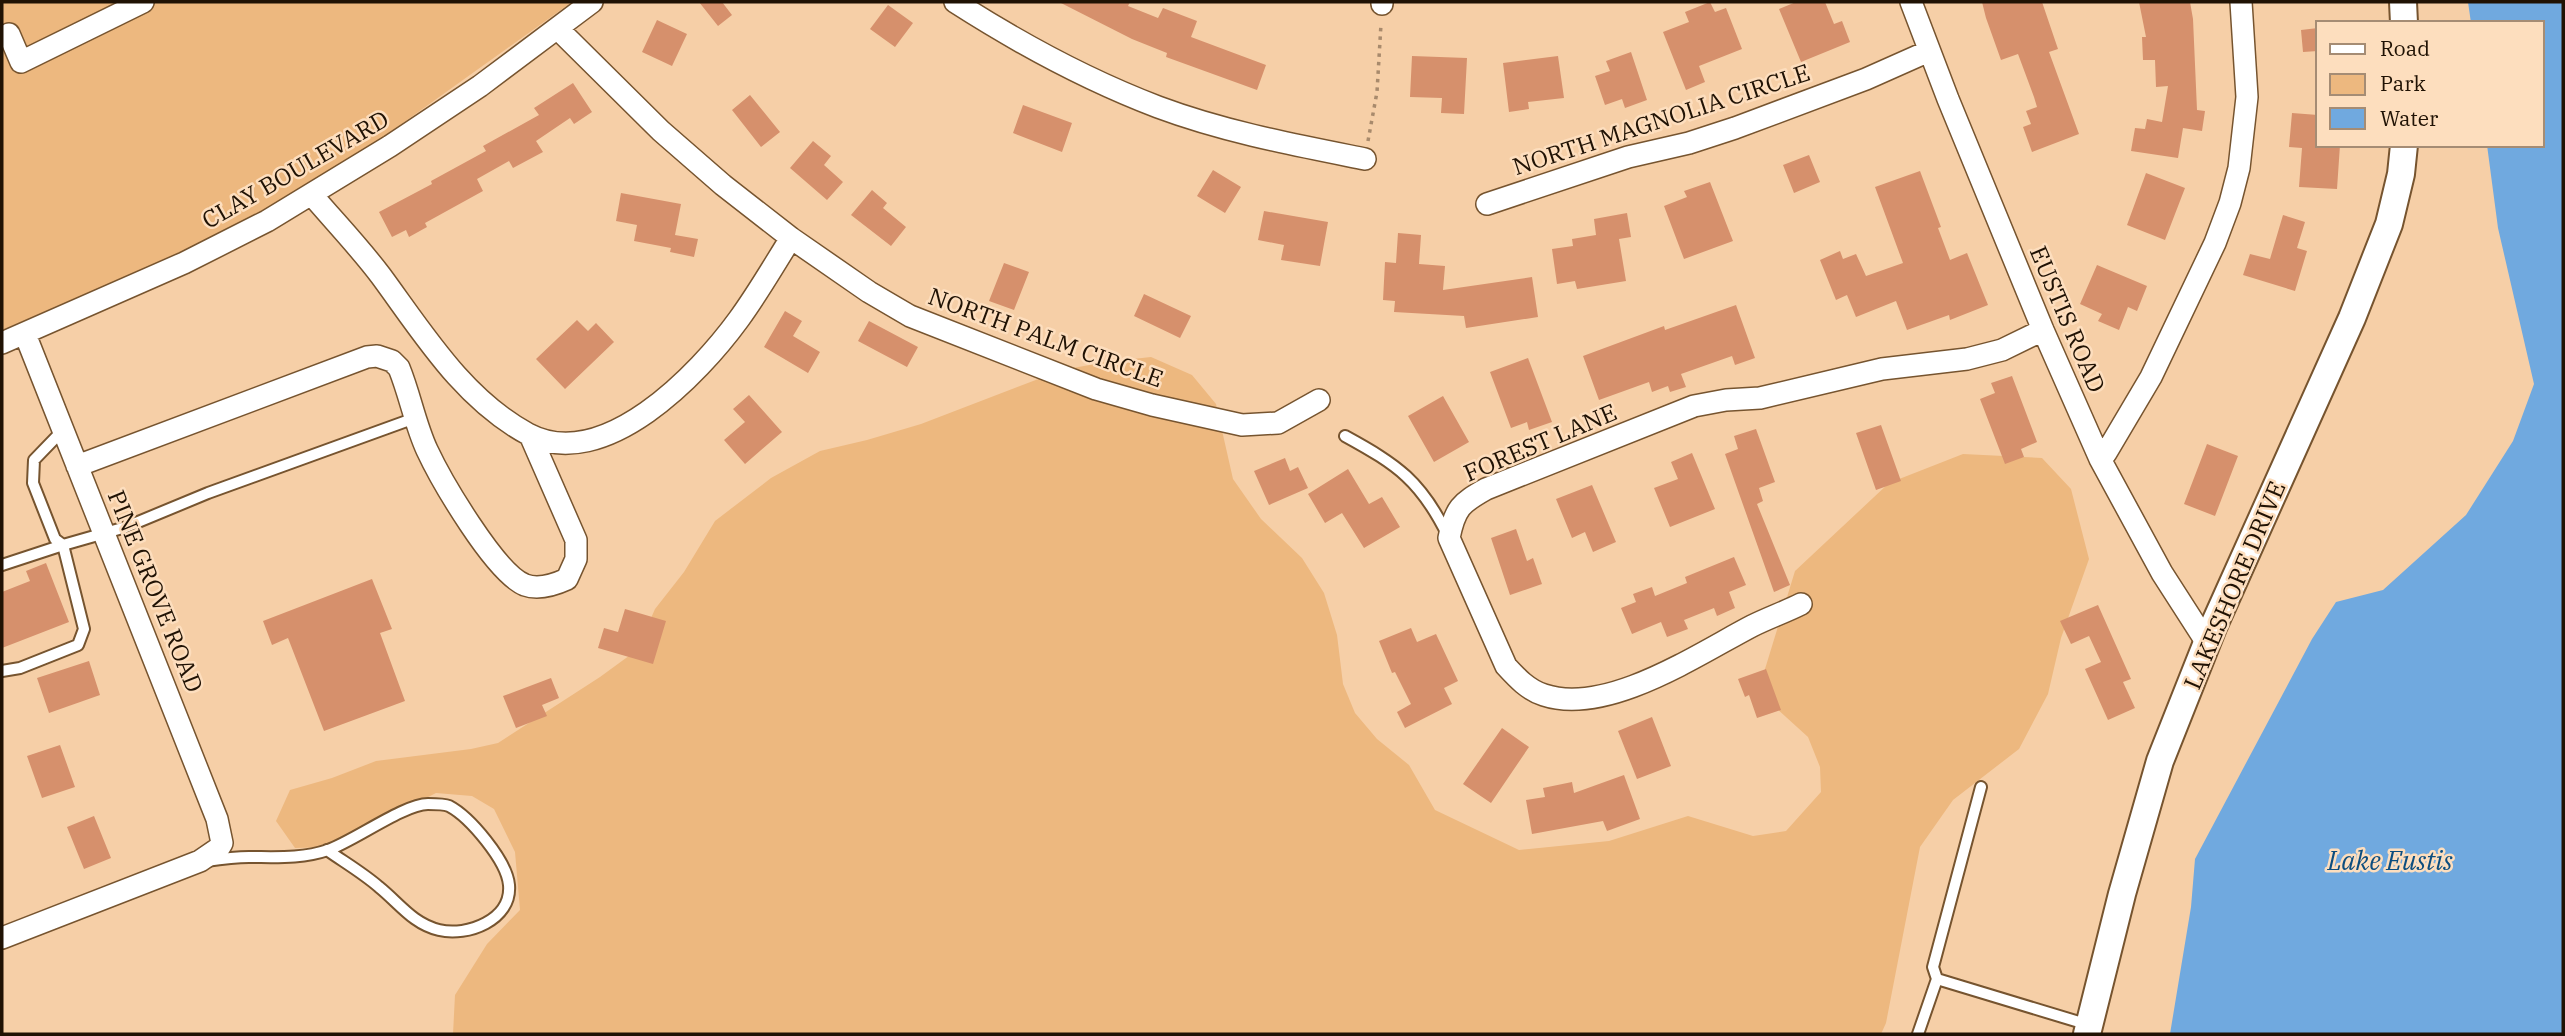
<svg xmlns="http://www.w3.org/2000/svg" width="2565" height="1036" font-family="'IBM Plex Serif',serif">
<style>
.green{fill:#edb87f}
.water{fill:#70a9df}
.building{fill:#d6906c}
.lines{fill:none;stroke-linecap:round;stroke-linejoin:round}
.service-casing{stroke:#76542f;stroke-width:14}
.minor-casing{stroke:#76542f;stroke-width:24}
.tertiary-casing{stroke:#76542f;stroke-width:30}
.path{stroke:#a88a6c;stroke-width:3.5;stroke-dasharray:3.5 5;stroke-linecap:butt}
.service{stroke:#fff;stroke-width:10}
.minor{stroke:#fff;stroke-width:21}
.tertiary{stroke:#fff;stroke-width:26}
.labels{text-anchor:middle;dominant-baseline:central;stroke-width:5;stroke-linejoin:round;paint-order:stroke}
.street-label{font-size:24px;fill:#201204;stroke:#fddebe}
.water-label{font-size:26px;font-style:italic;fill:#0c4d7f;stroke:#fddebe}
</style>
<rect width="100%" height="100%" fill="#f6cfa7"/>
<path class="green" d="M2 2H572L361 153 207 243 2 330Z
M1151 357 1192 375 1216 404 1233 479 1261 519 1302 558 1324 593 1337 635 1343 684 1355 713 1377 739 1409 765 1435 810 1519 850 1609 841 1688 816 1753 836 1786 831 1821 792 1820 767 1808 737 1774 706 1765 669 1795 571 1889 483 1963 454 2042 458 2071 489 2089 559 2061 638 2048 694 2019 749 1953 800 1920 847 1886 1023 1881 1034H453L455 995 487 944 520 910 515 852 494 809 472 796 436 793 329 847 295 848 276 821 290 790 332 778 376 761 471 749 498 743 600 677 637 650 655 609 684 572 715 521 771 478 820 451 867 440 921 424 1062 370 1106 362Z"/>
<path class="water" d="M2468 2H2563V1034H2170L2191 907 2195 859 2312 639 2336 602 2383 590 2466 515 2513 441 2534 384 2498 228 2487 145H2542V23H2471Z"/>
<path class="building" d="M699 2H722L732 15 718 26Z
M1059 2H1130L1128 6 1158 18 1163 8 1197 21 1191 37 1266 65 1257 90 1166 57 1167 53 1132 39Z
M1710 2 1715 12 1726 8 1742 49 1699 66 1705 82 1686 90 1663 32 1689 22 1685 12Z
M1796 2H1825L1834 24 1842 21 1850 42 1801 62 1779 9Z
M1982 2H2042L2058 49 2049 52 2079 134 2032 152 2023 127 2031 124 2026 111 2037 107 2034 97 2018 54 2001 60 1986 18Z
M2139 2H2190L2193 19 2197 110 2205 111 2202 131 2183 128 2178 158 2131 151 2135 128 2145 129 2147 119 2162 122 2168 86 2156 87 2155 60H2143L2142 37H2146Z
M888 5 913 23 895 47 870 29Z
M657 20 687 34 672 66 642 52Z
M2318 28V51L2303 52 2301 30Z
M1631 52 1647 100 1625 108 1622 99 1605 105 1595 76 1610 71 1606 61Z
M1412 56 1467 58 1464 114 1441 113 1442 98 1410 97Z
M1558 56 1564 98 1528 102 1529 109 1509 112 1503 63Z
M573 83 592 112 574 124 570 118 536 141 543 152 513 168 509 161 477 179 483 191 425 223 427 227 409 237 406 230 392 237 379 212 432 184 431 181 486 151 483 146 539 115 534 108Z
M750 95 780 132 761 147 732 110Z
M1023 105 1072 123 1062 152 1013 133Z
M2292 113 2318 115V145H2340L2337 189 2299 187 2302 148 2289 147Z
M813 141 831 156 824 165 843 182 827 200 790 168Z
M1809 155 1820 182 1794 193 1783 165Z
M1213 170 1241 187 1225 213 1197 196Z
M1920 171 1941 227 1938 228 1950 260 1967 253 1988 305 1950 320 1949 315 1907 330 1896 301 1856 317 1847 295 1836 300 1820 260 1840 251 1843 259 1856 254 1866 276 1903 263 1875 187Z
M2146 173 2185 188 2165 240 2127 225Z
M1710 182 1733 241 1684 259 1664 206 1687 197 1684 191Z
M872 190 887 203 883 208 906 227 891 246 851 215Z
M621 193 681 204 675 235 698 239 694 257 670 252 671 248 634 241 637 225 616 221Z
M1264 211 1328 222 1320 266 1281 260 1284 245 1258 240Z
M1627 213 1631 237 1619 239 1626 281 1577 289 1575 281 1557 284 1552 249 1573 246 1572 239 1596 235 1594 219Z
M2283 215 2305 222 2297 248 2307 251 2295 291 2243 275 2250 254 2270 259Z
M1398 233 1421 235 1419 264 1445 266 1443 290 1532 277 1538 317 1466 328 1464 316 1394 312 1395 301 1383 300 1385 262 1396 263Z
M1004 263 1029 272 1014 310 989 301Z
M2097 265 2147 286 2137 311 2128 307 2119 330 2098 321 2102 314 2080 304Z
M1144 294 1191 316 1180 338 1134 316Z
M1736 305 1755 358 1735 365 1732 356 1681 374 1686 387 1670 392 1668 386 1652 392 1649 382 1599 400 1583 356 1664 326 1665 330Z
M785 311 802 321 793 336 820 352 808 373 764 347Z
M577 320 588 331 596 323 614 342 565 389 536 359Z
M869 321 918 347 907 367 858 341Z
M1528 358 1552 422 1529 430 1527 422 1511 428 1490 372Z
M2012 376 2037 442 2021 449 2024 457 2005 464 1980 399 1995 393 1991 383Z
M749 395 782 432 745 464 724 440 745 422 733 409Z
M1443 396 1469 442 1434 462 1408 416Z
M1881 425 1901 481 1876 490 1856 433Z
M1756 429 1775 482 1759 488 1763 501 1757 504 1790 585 1774 592 1725 454 1738 449 1734 436Z
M2207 444 2238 456 2215 516 2184 504Z
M1692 453 1715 509 1670 527 1654 488 1678 479 1671 462Z
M1285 458 1290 471 1298 467 1308 488 1269 505 1254 471Z
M1348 469 1369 504 1382 497 1400 527 1364 548 1342 513 1325 523 1308 494Z
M1592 485 1616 542 1593 552 1585 532 1572 538 1556 499Z
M1516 529 1527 561 1533 558 1542 584 1510 595 1491 538Z
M1734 557 1746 585 1729 592 1735 608 1717 616 1714 608 1684 620 1688 629 1667 637 1661 622 1632 634 1621 608 1636 602 1633 594 1652 587 1655 596 1687 583 1685 577Z
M46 563 69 622 2 648V592L30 581 26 571Z
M372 579 392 629 380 633 405 701 324 731 288 638 272 645 263 621Z
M2098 605 2131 679 2123 682 2135 708 2108 720 2085 669 2101 662 2089 636 2071 644 2060 621Z
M625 609 666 621 653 664 598 648 604 628 618 632Z
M1411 628 1417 642 1436 634 1458 681 1444 688 1452 704 1405 728 1397 712 1411 704 1395 672 1392 673 1379 641Z
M89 661 100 695 49 713 37 678Z
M1766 669 1781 710 1757 718 1749 695 1745 697 1738 679Z
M551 678 559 698 542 705 547 716 516 728 503 696Z
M1652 717 1671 766 1637 779 1618 731Z
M1502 728 1529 747 1491 803 1463 784Z
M60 745 75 787 42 798 27 756Z
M1624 775 1640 819 1607 831 1603 821 1532 834 1526 800 1545 797 1543 788 1572 782 1574 793Z
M94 816 111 858 84 869 67 827Z"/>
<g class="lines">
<defs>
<path id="service" d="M63 430 34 460 33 483 55 539 63 545 126 527 208 493 415 418
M1345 436C1398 465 1421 481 1448 536
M2 565 63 545 84 629 78 645 20 668 2 671
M206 861C220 859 235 857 249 857 275 857 302 859 328 850 354 841 404 804 428 804 434 804 444 804 449 806 470 817 507 861 509 885 512 920 467 937 439 930 413 924 399 903 379 887 363 873 344 862 327 850
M1937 979 2089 1025
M1918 1034 1937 979 1933 967 1981 787"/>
<path id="minor" d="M955 2C1019 43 1087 80 1158 107 1225 132 1295 145 1365 159
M1911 2 1948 99 2043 330 2100 459 2162 573 2207 643
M1382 4V2
M558 29 661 131 723 185 791 238 869 292 910 316 1096 389 1152 405 1242 425 1278 423 1319 400
M9 34 21 62 143 2
M312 195C335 222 360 248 381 276 423 333 463 399 528 434 604 474 699 374 739 319 758 293 774 265 791 238
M1487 204 1628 157 1689 143 1735 128 1866 79 1929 51
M2 343 184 263 267 221 390 146 480 86 592 2
M2100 459 2106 453 2151 377 2215 243 2230 203 2239 168 2247 97 2241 2
M77 466 367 357 377 356 392 361 399 368C410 395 415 424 427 450 441 480 495 573 525 585 539 590 554 585 567 579L576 559V540L530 435
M1801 604C1785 612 1768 618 1752 626 1698 654 1607 716 1544 695 1528 690 1517 678 1506 666L1449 538C1455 508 1461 503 1486 489L1694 406 1726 400 1760 398 1882 369 1967 359 2002 350 2043 330
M2 938 200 861 219 848 222 843 217 819 25 334"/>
<path id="tertiary" d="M2403 2 2404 23
M2087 1034 2122 894 2160 761 2214 625 2352 318 2389 224 2401 174 2404 145"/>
</defs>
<use href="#service" class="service-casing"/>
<use href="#minor" class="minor-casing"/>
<use href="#tertiary" class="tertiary-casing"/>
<path class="path" d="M1368 141 1377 92 1381 24"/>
<use href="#service" class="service"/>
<use href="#minor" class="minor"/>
<use href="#tertiary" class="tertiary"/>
</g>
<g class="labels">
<g class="street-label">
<text transform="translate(1661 119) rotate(-18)">NORTH MAGNOLIA CIRCLE</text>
<text transform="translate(295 169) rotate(-30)">CLAY BOULEVARD</text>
<text transform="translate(2068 319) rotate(67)">EUSTIS ROAD</text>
<text transform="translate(1046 337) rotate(20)">NORTH PALM CIRCLE</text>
<text transform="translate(1540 442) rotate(-23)">FOREST LANE</text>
<text transform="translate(2234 585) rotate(-67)">LAKESHORE DRIVE</text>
<text transform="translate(156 591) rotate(68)">PINE GROVE ROAD</text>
</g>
<g class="water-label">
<text x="2390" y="860">Lake Eustis</text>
</g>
</g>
<rect width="2565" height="1036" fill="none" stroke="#201204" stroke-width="7"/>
<rect x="2316" y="21" width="228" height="126" fill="#fddebe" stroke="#a58c74" stroke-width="2"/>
<rect x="2330" y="44" width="35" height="10" fill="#ffffff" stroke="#a58c74" stroke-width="2"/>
<text x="2380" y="56" font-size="21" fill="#201204">Road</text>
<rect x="2330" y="74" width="35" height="21" fill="#edb87f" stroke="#a58c74" stroke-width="2"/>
<text x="2380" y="91" font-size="21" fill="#201204">Park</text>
<rect x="2330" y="108" width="35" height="21" fill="#70a9df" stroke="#a58c74" stroke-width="2"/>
<text x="2380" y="126" font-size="21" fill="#201204">Water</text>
</svg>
